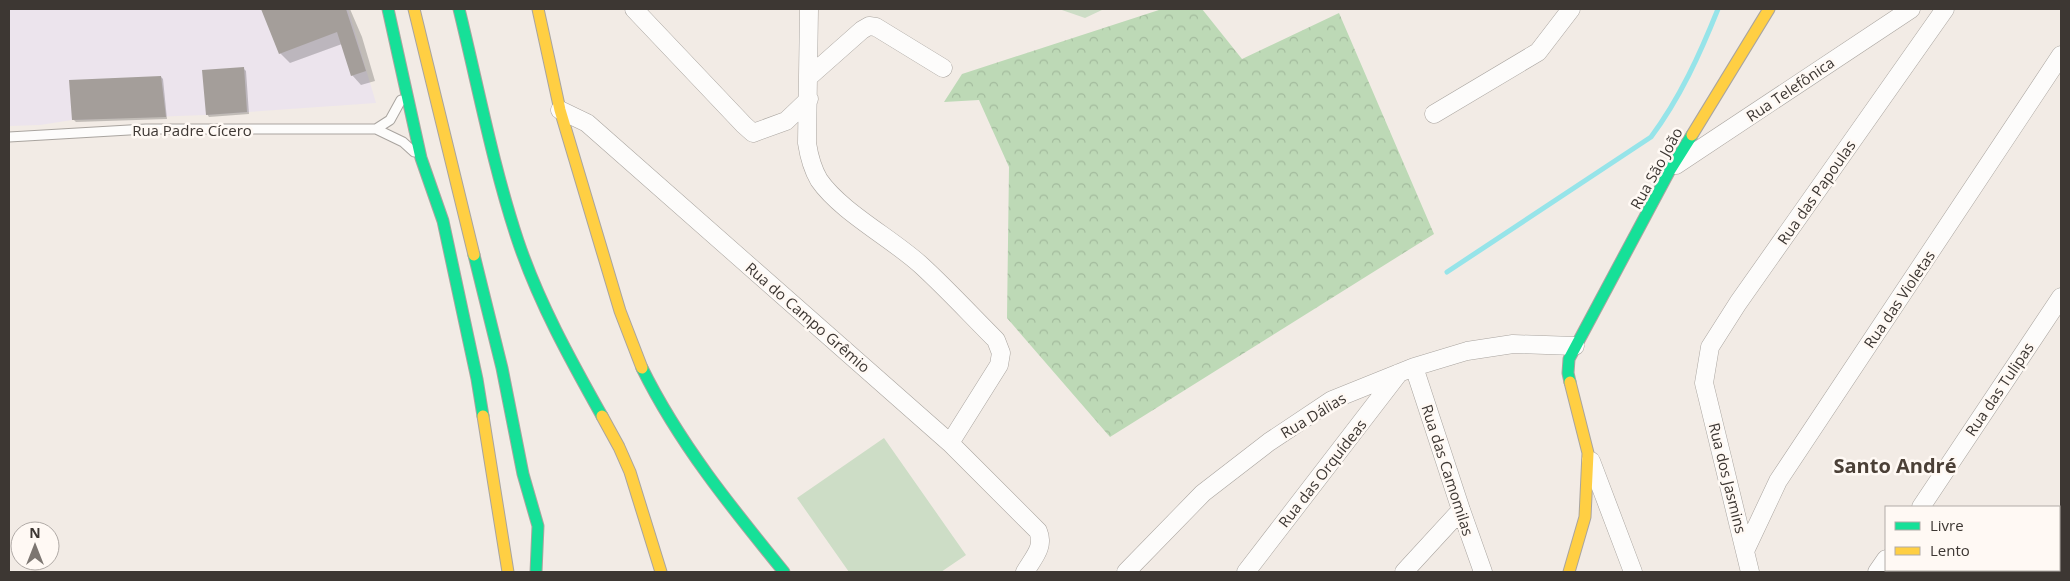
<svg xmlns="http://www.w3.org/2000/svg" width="2070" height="581" font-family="'Open Sans',sans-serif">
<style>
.industrial{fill:#ece4ed}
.green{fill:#cdddc6}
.forest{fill:url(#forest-crowns)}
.shadow{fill:#0003}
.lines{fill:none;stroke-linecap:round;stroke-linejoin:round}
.stream{stroke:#96e4e9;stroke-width:5}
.building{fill:#a49e9a}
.lane-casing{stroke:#a9a49f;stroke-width:11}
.street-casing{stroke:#a9a49f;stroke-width:19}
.fast-casing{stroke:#a9a49f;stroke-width:13}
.slow-casing{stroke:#a9a49f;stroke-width:13}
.lane{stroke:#fdfcfb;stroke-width:9}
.street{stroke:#fdfcfb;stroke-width:18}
.fast{stroke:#16e098;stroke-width:11}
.slow{stroke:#ffcf43;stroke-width:11}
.labels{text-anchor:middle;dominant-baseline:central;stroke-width:5;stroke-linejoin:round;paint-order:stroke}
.street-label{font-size:15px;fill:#3d3733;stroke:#fff9f4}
.district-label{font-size:20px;font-weight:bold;fill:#4b4037;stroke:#fff9f4}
</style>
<defs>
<pattern id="forest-crowns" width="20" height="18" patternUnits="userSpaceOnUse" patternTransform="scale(1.25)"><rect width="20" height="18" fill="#bdd9b6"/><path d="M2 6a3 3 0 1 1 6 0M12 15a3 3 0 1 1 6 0" fill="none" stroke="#a3bb9d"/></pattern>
</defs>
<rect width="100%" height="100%" fill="#f2ebe5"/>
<path class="industrial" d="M9 9H348L376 103 205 115 72 120 40 125 9 126Z"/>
<path class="green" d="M1059 9H1104L1085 18Z
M884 438 966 555 941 572H849L797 498Z"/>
<path class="forest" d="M1162 9H1202L1242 59 1339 13 1434 234 1110 437 1007 318 1009 167 979 100 944 102 962 74Z"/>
<path class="shadow" d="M262 9H350L362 37 375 81 361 85 352 75 342 44 290 63 280 53Z
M244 69 246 71 249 114 209 117 207 114Z
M161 77 163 79 167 119 76 122 73 119Z"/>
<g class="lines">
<path class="stream" d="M1447 272 1651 137C1680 98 1700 54 1718 9"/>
</g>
<path class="building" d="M261 9H346L366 71 351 76 337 32 279 54Z
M244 67 247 112 206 115 202 70Z
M161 76 166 117 72 120 69 80Z"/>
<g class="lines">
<defs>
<path id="lane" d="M376 129 390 120 401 100
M9 137 146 129H376L403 142 414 152"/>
<path id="street" d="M634 9 744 125 753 133 786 121 809 99
M809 9 807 143C809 156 812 168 819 180 841 212 893 239 922 266 948 290 971 315 996 340L1001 353 999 365 950 443
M810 76 862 30 869 26 876 27 943 68
M560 110 587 123 950 443 1038 531C1045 547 1033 558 1025 572
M1434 114 1538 52 1571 9
M1676 165 1911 9
M1414 367 1461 510 1483 572
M1591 461 1633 572
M1921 507 2061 297
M2059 541 2061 536
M1746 549 1778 481 2061 55
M2059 562 2061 560
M1126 572 1203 493 1269 442 1332 400 1414 367 1467 351 1513 344 1575 346
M1246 572 1399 373
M1404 572 1461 510
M1750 572 1704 383 1710 347 1738 303 1945 9
M1877 572 1886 559
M2041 572 2043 570"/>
<path id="fast" d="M388 9 421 158 443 221 477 379 483 416
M459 9C478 86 493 166 518 241 539 303 570 359 602 416
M474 255 502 368 523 474 538 526 536 572
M642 368C679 443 731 507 784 572
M1570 382 1568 373 1569 359 1670 170 1692 135"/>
<path id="slow" d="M414 9 474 255
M538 9 560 110 620 311 642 368
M1692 135 1769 9
M483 416 508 572
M602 416 619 447 630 472 661 572
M1569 572 1585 517 1588 453 1570 382"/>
</defs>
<use href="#lane" class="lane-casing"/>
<use href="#street" class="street-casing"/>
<use href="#fast" class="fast-casing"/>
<use href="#slow" class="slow-casing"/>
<use href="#lane" class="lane"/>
<use href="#street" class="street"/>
<use href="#fast" class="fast"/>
<use href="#slow" class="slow"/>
</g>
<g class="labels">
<g class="street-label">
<text transform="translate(1790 89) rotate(-34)">Rua Telefônica</text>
<text x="192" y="130">Rua Padre Cícero</text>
<text transform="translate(1656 168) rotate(-61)">Rua São João</text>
<text transform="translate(1816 192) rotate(-55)">Rua das Papoulas</text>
<text transform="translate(1899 299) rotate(-56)">Rua das Violetas</text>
<text transform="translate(808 317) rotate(41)">Rua do Campo Grêmio</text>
<text transform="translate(1999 389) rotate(-56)">Rua das Tulipas</text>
<text transform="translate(1313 415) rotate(-31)">Rua Dálias</text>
<text transform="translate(1448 470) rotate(72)">Rua das Camomilas</text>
<text transform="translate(1322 473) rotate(-52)">Rua das Orquídeas</text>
<text transform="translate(1728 478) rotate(76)">Rua dos Jasmins</text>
</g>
<g class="district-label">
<text x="1895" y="465">Santo André</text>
</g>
</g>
<rect width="2070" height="581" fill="none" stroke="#3d3733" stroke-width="20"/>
<rect x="1885" y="506" width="175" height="65" fill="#fff9f4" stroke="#b1aba7"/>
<rect x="1895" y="522" width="25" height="8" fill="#16e098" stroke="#b1aba7"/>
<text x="1930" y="531" font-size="15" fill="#3d3733">Livre</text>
<rect x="1895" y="547" width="25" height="8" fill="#ffcf43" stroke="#b1aba7"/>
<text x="1930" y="556" font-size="15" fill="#3d3733">Lento</text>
<g transform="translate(35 546)"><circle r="24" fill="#fff9f4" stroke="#b1aba7"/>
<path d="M0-4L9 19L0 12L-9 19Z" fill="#7c7671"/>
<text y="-8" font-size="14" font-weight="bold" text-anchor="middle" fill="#3d3733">N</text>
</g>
</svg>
